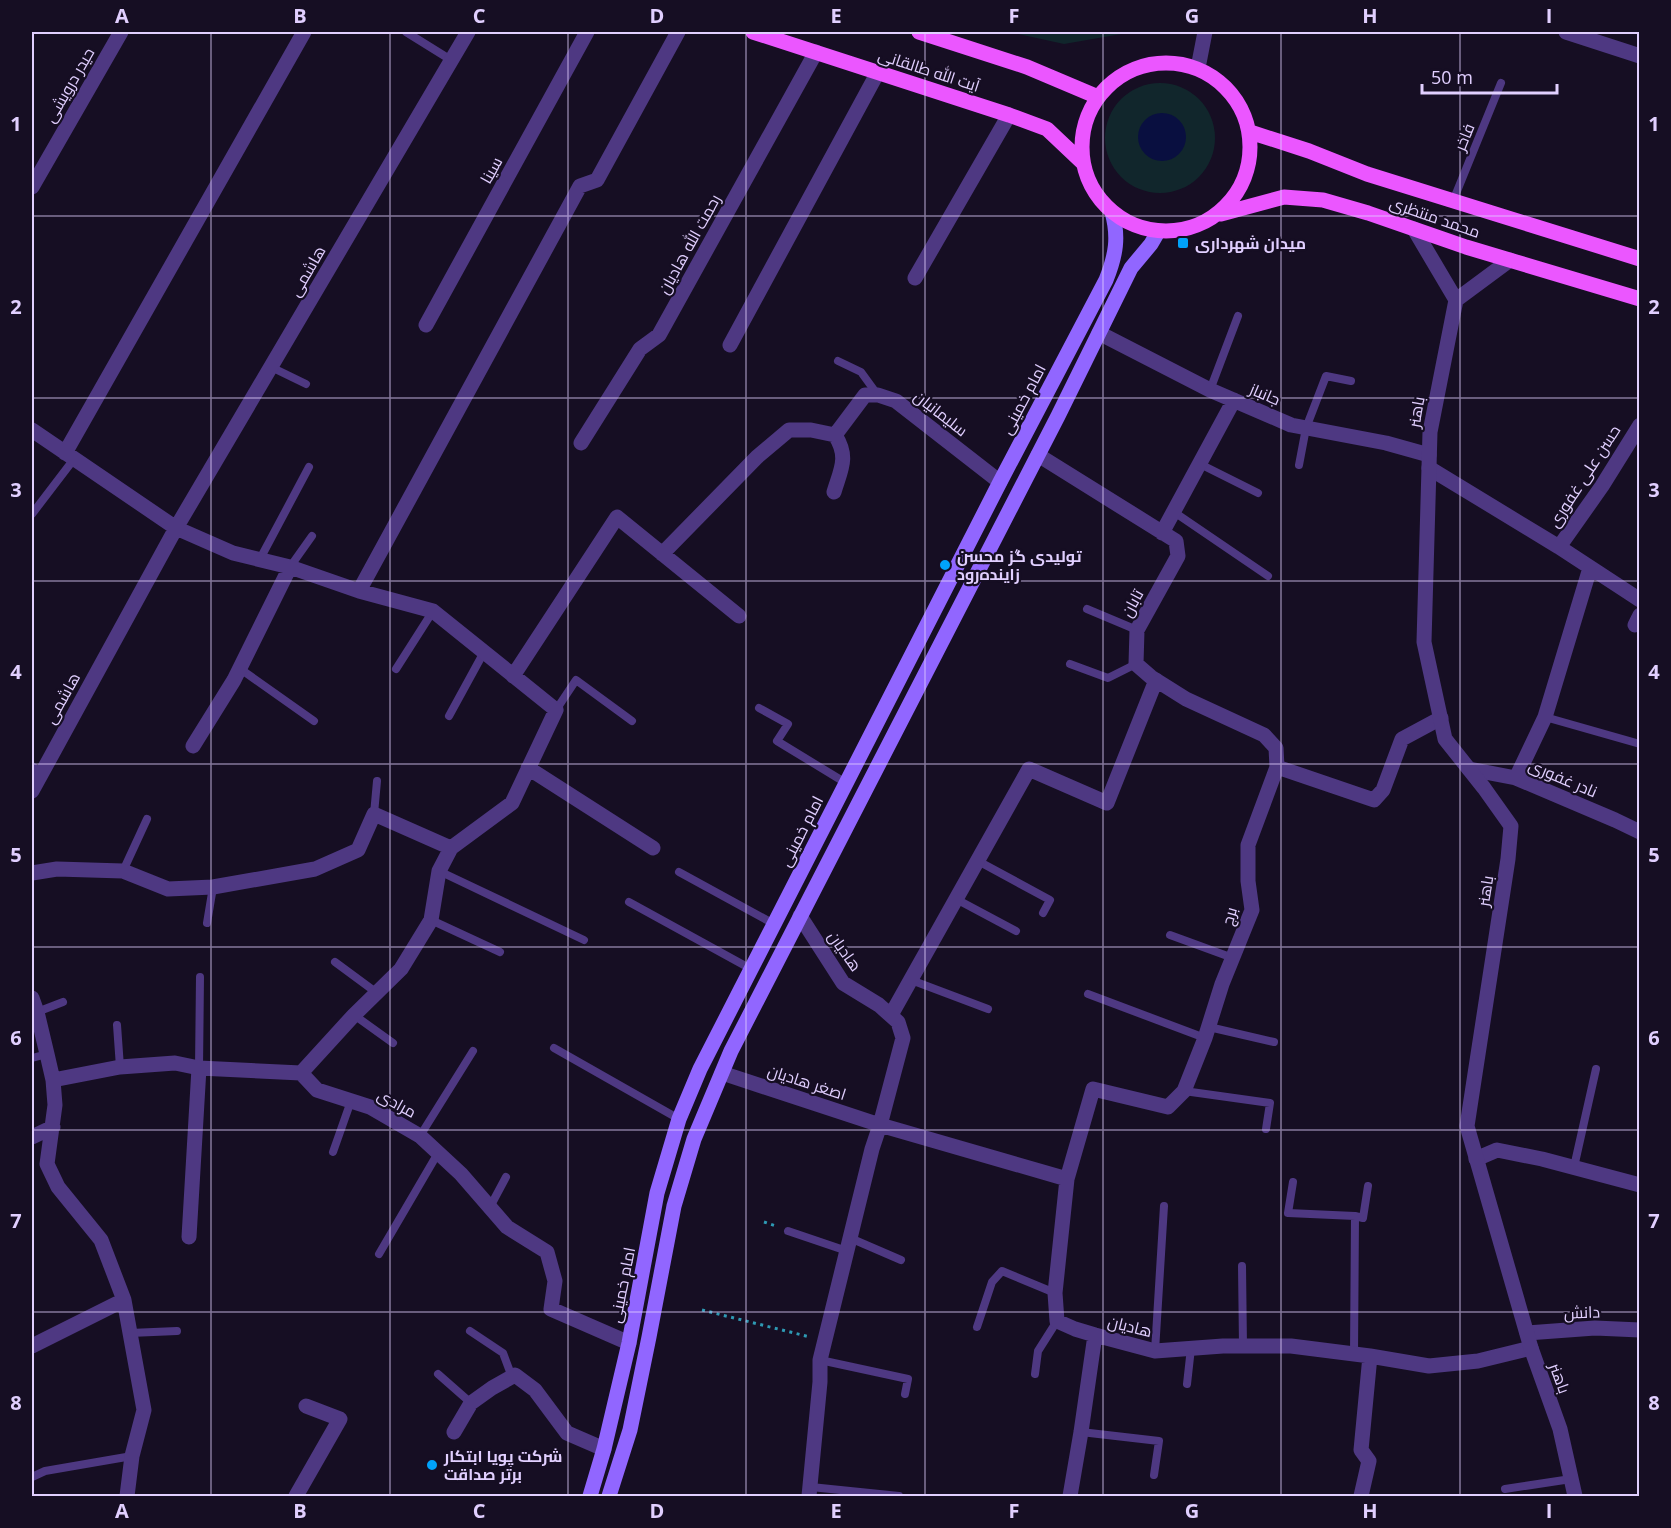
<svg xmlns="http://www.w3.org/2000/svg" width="1671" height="1528" font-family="'Open Sans',Cairo,sans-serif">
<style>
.green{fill:#11262c}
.water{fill:#090f40}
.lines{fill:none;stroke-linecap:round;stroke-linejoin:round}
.path{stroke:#2e9ab4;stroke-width:3;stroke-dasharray:3 4.5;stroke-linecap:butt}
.service{stroke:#4e3882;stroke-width:8}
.minor{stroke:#4e3882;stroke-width:15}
.tertiary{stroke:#4e3882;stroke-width:15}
.secondary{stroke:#9166ff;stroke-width:15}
.primary{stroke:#eb56ff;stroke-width:15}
.grid{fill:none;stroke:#e1cfff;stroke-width:1.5;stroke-opacity:0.55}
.poi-dot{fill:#00a2fa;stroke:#160e23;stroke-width:2}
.labels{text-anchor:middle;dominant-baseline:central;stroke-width:4.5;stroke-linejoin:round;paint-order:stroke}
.street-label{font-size:16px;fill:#e1cfff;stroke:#160e23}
.poi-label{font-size:16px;font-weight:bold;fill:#e1cfff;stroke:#160e23;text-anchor:start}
.neatline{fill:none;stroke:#e1cfff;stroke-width:2}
.grid-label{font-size:20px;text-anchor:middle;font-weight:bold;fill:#e1cfff}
</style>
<rect width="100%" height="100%" fill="#160e23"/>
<path class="green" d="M1009 32H1133L1064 44Z
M1105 138a55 55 0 1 1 110 0a55 55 0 1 1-110 0Z"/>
<path class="water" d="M1138 137a24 24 0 1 1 48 0a24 24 0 1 1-48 0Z"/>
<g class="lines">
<path class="path" d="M764 1222 776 1226
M702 1310 810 1337"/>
<path class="service" d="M406 32 451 60
M1453 201 1501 83
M838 361 861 372 877 394
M271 367 306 384
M1210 390 1238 316
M1200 464 1258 493
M1299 465 1306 428 1326 376 1351 381
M1174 512 1268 576
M32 514 74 459
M260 559 309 467
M290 567 312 536
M1087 609 1137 630
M1070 664 1108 678 1136 664
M239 668 314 721
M396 669 433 611
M759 708 788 724 777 741 846 783
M556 710 576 680 632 721
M449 716 484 652
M1545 717 1640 744
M32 766 42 773
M374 814 377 781
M978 861 1050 900 1043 913
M123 871 147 819
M439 871 584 940
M679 872 774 924
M956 899 1016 931
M629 902 751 969
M431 920 500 952
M207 923 213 887
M1170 935 1233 958
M335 962 377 993
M911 980 988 1009
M1088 994 1205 1038
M37 1012 63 1002
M354 1015 393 1043
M117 1025 120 1067
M1209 1027 1274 1042
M554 1048 679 1119
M32 1058 47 1054
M199 1068 200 977
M1184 1091 1270 1103 1266 1129
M420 1136 473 1051
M333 1152 351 1101
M1574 1167 1596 1069
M1293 1182 1288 1213 1355 1216 1363 1218 1368 1186
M490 1207 506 1177
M788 1231 847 1251
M850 1238 901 1260
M379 1254 438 1153
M1242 1266 1243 1346
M977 1327 992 1282 1002 1271 1055 1293
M470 1331 503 1353 512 1377
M130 1333 177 1331
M1155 1351 1164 1206
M1354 1354 1355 1216
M820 1360 908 1379 905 1394
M438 1374 471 1403
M1035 1374 1038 1351 1057 1321
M1187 1384 1191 1348
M1081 1432 1159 1441 1154 1475
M32 1477 45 1471 132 1456
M811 1487 899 1496
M1505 1489 1571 1479"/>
<path class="minor" d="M1566 32 1640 56
M32 187 121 32
M915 278 1009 115
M426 325 587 32
M1099 333 1210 390 1291 425 1386 443 1429 455
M730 345 878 72
M32 430 176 528 233 553 290 567 359 591 433 611 556 710 512 803 451 848 439 871 431 920 401 969 354 1015 301 1073
M835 435 865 395H878L896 401 1000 482
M581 443 640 349 659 335 816 52
M65 453 304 32
M1038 455 1176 541 1178 556 1137 630 1136 664 1151 677 1186 699 1264 735 1276 748 1277 767
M1429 468 1559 547 1640 600
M1162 533 1234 400
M1559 547 1602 486 1640 425
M662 554 757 457 789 430H811L835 435C849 457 841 469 834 492
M359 591 580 186 597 180 678 32
M1635 625 1640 615
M513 676 617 517 739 616
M193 746 234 680 290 567
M528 768 653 848
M1469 769 1516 778 1615 820 1640 832
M1516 778 1545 717 1590 568
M32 791 176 528 468 32
M32 873 57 869 123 871 168 889 213 887 315 869 358 850 374 814 451 848
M800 916 843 983 879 1005 898 1022 903 1038 880 1125 872 1149 820 1360V1382L809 1496
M32 998 37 1012 47 1054 53 1080 55 1105 47 1164 58 1187 101 1240 124 1300 144 1410 132 1456 127 1496
M891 1015 1029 769 1107 803 1156 680
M722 1073 880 1125 1067 1179 1055 1293 1057 1321 1075 1329 1095 1335 1155 1351 1223 1346H1291L1370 1356 1429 1366 1478 1361 1531 1348
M53 1080 120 1067 175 1063 199 1068 301 1073 317 1090 370 1107 420 1136 461 1174 507 1227 547 1252 555 1281 551 1309 629 1343
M32 1137 53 1127
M1476 1159 1497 1150 1542 1159 1640 1185
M1067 1179 1093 1089 1168 1107 1184 1091 1205 1038 1222 984 1252 910 1248 881V845L1277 767 1374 800 1383 790 1402 739 1441 718
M189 1237 199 1068
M1527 1333 1595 1328 1640 1330
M32 1346 124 1300
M454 1432 471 1403 492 1388 515 1375 535 1390 567 1433 604 1449
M296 1496 340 1419 306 1406
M1070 1496 1081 1432 1095 1335
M1361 1496 1369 1461 1361 1450 1370 1356"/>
<path class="tertiary" d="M1198 68 1205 32
M1414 229 1456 300 1510 260
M1456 300 1430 432 1424 642 1445 739 1484 788 1511 826 1508 859 1467 1126 1531 1348 1560 1429 1575 1496"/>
<path class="secondary" d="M590 1496 604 1449 629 1343 657 1193 679 1119 700 1069 1000 482 1106 280C1116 255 1119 237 1112 212
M609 1496 630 1430 649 1337 674 1206 694 1139 731 1051 1058 416 1131 268 1151 244 1158 232"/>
<path class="primary" d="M753 32 1009 115 1047 129 1083 163
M919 32 1027 67 1098 97
M1082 147a84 84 0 1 1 168 0a84 84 0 1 1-168 0Z
M1250 132 1309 151 1367 174 1640 259
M1221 214 1284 197 1323 200 1368 213 1466 247 1640 299"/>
</g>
<path class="grid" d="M211 32V1496M390 32V1496M568 32V1496M746 32V1496M925 32V1496M1103 32V1496M1281 32V1496M1460 32V1496M32 216H1640M32 398H1640M32 581H1640M32 764H1640M32 947H1640M32 1130H1640M32 1312H1640"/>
<g class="poi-dot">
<rect x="1177" y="237" width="12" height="12" rx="3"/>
<circle cx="945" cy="565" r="6"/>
<circle cx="432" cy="1465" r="6"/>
</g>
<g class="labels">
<g class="street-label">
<text transform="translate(929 70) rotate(18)">آیت الله طالقانی</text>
<text transform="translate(69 85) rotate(-60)">حیدر درویشی</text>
<text transform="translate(1464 137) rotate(-68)">فاخر</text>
<text transform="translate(491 170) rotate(-61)">سینا</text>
<text transform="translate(1435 217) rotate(19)">محمد منتظری</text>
<text transform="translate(689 244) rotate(-61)">رحمت الله هادیان</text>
<text transform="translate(307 271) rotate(-60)">هاشمی</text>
<text transform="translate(1265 394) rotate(23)">جانباز</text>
<text transform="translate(1023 399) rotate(-62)">امام خمینی</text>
<text transform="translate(1416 412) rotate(-80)">باهنر</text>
<text transform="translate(941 413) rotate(38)">سلیمانیان</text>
<text transform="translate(1584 476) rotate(-57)">حسن علی غفوری</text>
<text transform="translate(1132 603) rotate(-62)">تابان</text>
<text transform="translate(62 698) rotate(-61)">هاشمی</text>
<text transform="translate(1563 778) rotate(23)">نادر غفوری</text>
<text transform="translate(801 831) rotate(-63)">امام خمینی</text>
<text transform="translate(1485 891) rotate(-81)">باهنر</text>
<text transform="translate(1229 916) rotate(-74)">برج</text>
<text transform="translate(845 951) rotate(55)">هادیان</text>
<text transform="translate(807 1082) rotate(18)">اصغر هادیان</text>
<text transform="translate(397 1103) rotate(29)">مرادی</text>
<text transform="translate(622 1285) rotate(-79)">امام خمینی</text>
<text transform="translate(1582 1312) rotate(-2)">دانش</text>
<text transform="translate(1130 1326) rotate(14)">هادیان</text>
<text transform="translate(1560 1378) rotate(70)">باهنر</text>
</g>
<g class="poi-label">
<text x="1195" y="243">میدان شهرداری</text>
<text x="957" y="556">تولیدی گز محسن<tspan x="957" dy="18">زاینده‌رود</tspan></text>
<text x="444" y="1456">شرکت پویا ابتکار<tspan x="444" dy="18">برتر صداقت</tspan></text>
</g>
</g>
<rect width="1671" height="1528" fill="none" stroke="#160e23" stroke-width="66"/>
<path d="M1422 84v9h135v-9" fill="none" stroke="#e1cfff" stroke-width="3"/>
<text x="1431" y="84" font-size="18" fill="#e1cfff" stroke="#160e23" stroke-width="4.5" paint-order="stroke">50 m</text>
<rect x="33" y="33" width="1605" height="1462" class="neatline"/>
<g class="grid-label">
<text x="122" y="23">A</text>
<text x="300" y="23">B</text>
<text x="479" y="23">C</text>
<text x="657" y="23">D</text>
<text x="836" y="23">E</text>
<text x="1014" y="23">F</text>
<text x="1192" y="23">G</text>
<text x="1370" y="23">H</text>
<text x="1549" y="23">I</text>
<text x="16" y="131">1</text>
<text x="1654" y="131">1</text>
<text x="16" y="314">2</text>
<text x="1654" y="314">2</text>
<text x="16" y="497">3</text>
<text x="1654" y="497">3</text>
<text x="16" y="679">4</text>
<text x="1654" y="679">4</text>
<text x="16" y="862">5</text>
<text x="1654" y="862">5</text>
<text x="16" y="1045">6</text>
<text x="1654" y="1045">6</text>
<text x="16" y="1228">7</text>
<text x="1654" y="1228">7</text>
<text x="16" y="1410">8</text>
<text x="1654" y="1410">8</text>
<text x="122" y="1518">A</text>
<text x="300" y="1518">B</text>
<text x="479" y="1518">C</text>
<text x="657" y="1518">D</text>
<text x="836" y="1518">E</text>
<text x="1014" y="1518">F</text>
<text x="1192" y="1518">G</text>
<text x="1370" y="1518">H</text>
<text x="1549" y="1518">I</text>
</g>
</svg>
